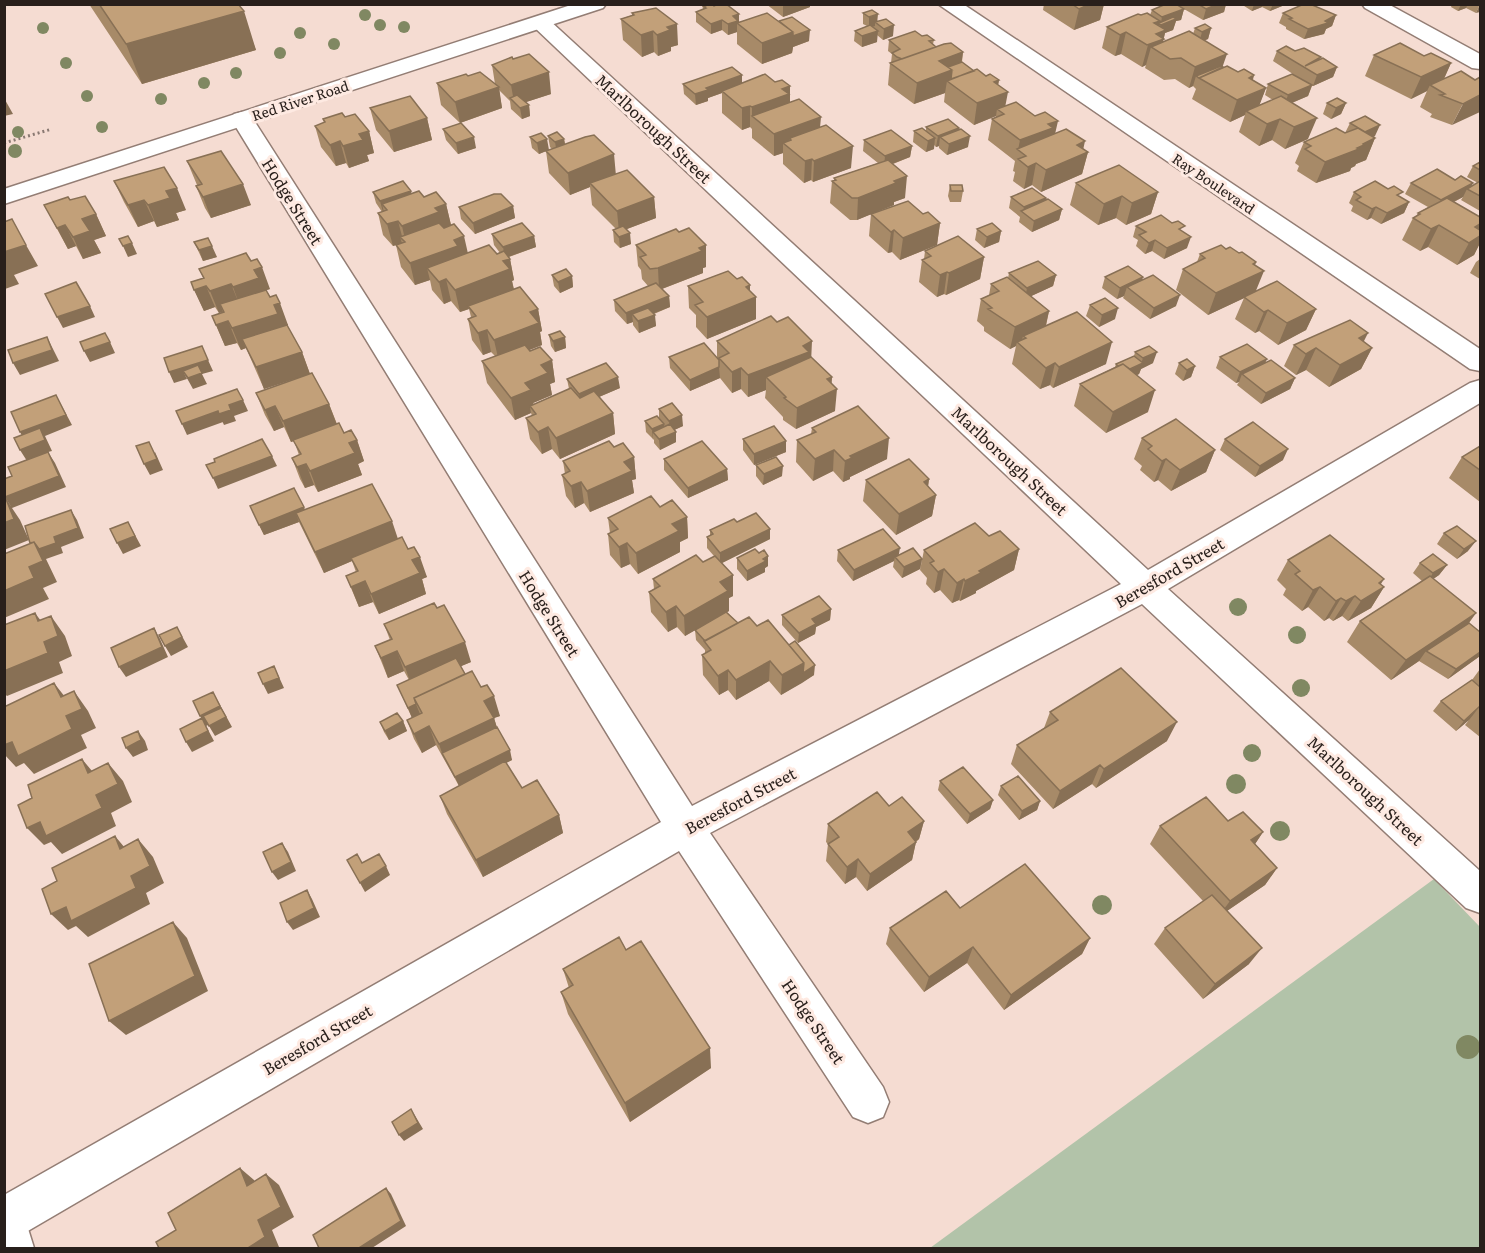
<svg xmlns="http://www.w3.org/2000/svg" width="1485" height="1253" font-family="Literata,serif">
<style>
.green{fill:#b2c3a9}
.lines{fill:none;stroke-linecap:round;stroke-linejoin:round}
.street-casing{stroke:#937d74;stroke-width:3}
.secondary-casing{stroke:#937d74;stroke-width:3}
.path{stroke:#897972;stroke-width:3;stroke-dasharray:2 3;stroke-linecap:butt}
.street{fill:#fff;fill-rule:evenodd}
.secondary{fill:#fff;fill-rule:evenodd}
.tree{fill:#808862}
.wall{fill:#a78a68}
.shaded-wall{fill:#887055}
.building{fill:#c2a079;stroke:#887055;stroke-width:1.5}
.labels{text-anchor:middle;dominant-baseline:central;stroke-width:6;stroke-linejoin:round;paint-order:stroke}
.far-street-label{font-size:14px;fill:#281f1b;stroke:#feeae2}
.street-label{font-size:16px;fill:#281f1b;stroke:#feeae2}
</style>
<rect width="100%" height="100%" fill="#f5dcd2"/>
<path class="green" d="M1434 879 1480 927V1248H930Z"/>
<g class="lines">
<defs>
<path id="street" d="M938 4H963L1480 349V371L1470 369Z
M1362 4H1388L1480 54V69L1472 68 1365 8Z
M541 17 548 19 1148 570 1470 383 1480 380V403L1168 589 1480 871V913L1466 908 1142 604 710 833 883 1087 889 1102 883 1117 868 1123 853 1117 679 851 21 1235 4 1241V1195L661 822 231 119 234 114 242 112 250 114 253 119 692 806 1121 584 534 27 530 23 534 19Z"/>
<path id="secondary" d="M574 4H606L603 8 4 204V189Z
M4 1197 20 1203 34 1248H4Z"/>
</defs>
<use href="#street" class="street-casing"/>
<use href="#secondary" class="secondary-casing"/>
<path class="path" d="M4 143 52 129"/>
<use href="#street" class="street"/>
<use href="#secondary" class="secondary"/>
</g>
<g class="tree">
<circle cx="365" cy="15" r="6"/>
<circle cx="380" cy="25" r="6"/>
<circle cx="404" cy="27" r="6"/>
<circle cx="43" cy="28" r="6"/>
<circle cx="300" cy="33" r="6"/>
<circle cx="334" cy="44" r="6"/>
<circle cx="280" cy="53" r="6"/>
<circle cx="66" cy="63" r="6"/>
<circle cx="236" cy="73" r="6"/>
<circle cx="204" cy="83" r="6"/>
<circle cx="87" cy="96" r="6"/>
<circle cx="161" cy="99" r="6"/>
<circle cx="102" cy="127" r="6"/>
<circle cx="18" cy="132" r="6"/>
<circle cx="15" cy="151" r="7"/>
<circle cx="1238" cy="607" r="9"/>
<circle cx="1297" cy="635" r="9"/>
<circle cx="1301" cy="688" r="9"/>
<circle cx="1252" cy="753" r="9"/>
<circle cx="1236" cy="784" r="10"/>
<circle cx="1280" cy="831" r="10"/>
<circle cx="1102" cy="905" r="10"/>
<circle cx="1468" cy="1047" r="12"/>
</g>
<path class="wall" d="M89 4H238L256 50 142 84Z
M702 4H713L739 22 779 21 809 41 793 47 792 53 762 64 737 44V32L728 35 722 30 711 34 696 22V12L703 9Z
M766 4H810V7L783 17Z
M1044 4H1104L1100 20 1074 30 1043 10Z
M1166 4H1226L1224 12 1203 20 1184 9 1181 20 1176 21 1173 30 1165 33 1163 42 1193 34 1195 28H1211L1208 39 1204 40 1223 67 1238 72 1254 75 1253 80 1266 88 1259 105 1273 100 1265 95 1268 84 1302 80 1273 61 1277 51H1295L1321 59 1337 67 1333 77 1313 86H1312L1308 96 1292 103 1308 139 1285 149 1272 140 1259 146 1239 132 1245 115 1230 122 1192 99 1196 89 1193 86 1189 88 1175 79 1164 80 1145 68 1146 65 1142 67 1121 54 1115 56 1102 48 1107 27 1141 15H1150L1152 10Z
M1241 4H1287L1270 11 1262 7 1252 11Z
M1480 4 1476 13 1466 8 1458 11 1451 7 1452 4Z
M632 13 678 45 671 47V51L658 56 654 52 642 57 623 40 621 19 632 15Z
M863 13 878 21 893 36 883 40 877 35V42L862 47 854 41 855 31 867 26 863 24Z
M1283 13 1336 15 1332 26 1326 29 1324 34 1304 39 1286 29V27L1279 23Z
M922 36 934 40 933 44 936 47 963 52 962 62 974 71 999 80 998 85 1005 106 1088 152 1082 174 1041 192 1032 185 1024 189 1013 181 1015 172 1013 171 1015 161 988 140 992 119 996 117V116L974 125 944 102 945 93 914 104 888 85 890 63H891L892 54 888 51 889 40Z
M1374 55 1424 56 1451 63 1444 79 1475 80 1452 125 1430 117 1432 114 1420 107 1427 91 1411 99 1365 76Z
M492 65 551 94 526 102 529 105 530 116 522 119 511 109 510 101 499 90 502 108 460 123 441 105 437 83 468 76 495 84Z
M775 82 790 86V103L820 127 851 168 813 182 811 180 804 183 783 164V153L774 156 752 138V129L750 127 742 130 722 113V93L708 98V101L696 105 684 94 683 84Z
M1327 103H1346L1341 114 1331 119 1323 114Z
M370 108 427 118 432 140 394 152 376 130Z
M345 117 369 131 374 153 367 155 369 161 349 168 346 163 336 166 321 147 315 126 324 123 323 119Z
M1350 123 1375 136 1373 137 1375 138 1366 160 1356 164 1355 166 1351 168 1350 171 1316 183 1297 171 1299 166 1295 163 1304 142 1345 133Z
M926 127 959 128V130L968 147 947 155 939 148V146L936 147 934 145V149L926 152 913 142 914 131H926Z
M443 129 476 148 458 154 446 140Z
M548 136 564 139 565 144 654 197 656 218 627 229 631 244 620 248 614 242 613 230 616 229 592 205 590 187 570 195 549 173 546 151 539 154 532 148 530 137 549 150 552 149 550 147Z
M864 140 912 146 910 157 893 164 905 198 894 202V205L873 213 923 214 940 223 937 245 900 260 892 252 888 253 869 236 871 214 857 220H850L830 203 832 181H834V178L878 163 863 151Z
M187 161 251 205 211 218 205 208 196 186 197 185Z
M1480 162V211L1461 200 1463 197 1454 202 1480 217V243L1474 255 1457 265 1428 247 1420 251 1402 240 1413 218 1416 217 1418 213 1428 207 1405 194 1411 183 1455 180 1472 186 1478 183 1467 177 1473 166Z
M114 181 186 210 176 213 179 220 157 227 154 221 138 227 124 202Z
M1076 183 1158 192 1151 214 1126 225 1116 218 1098 225 1070 205Z
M950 185 963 191 961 202H950L948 196Z
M373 192 411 194 424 197 446 204 451 225 444 228 468 253 497 254 500 253 494 245 492 234 534 236 536 247 509 257 510 259 514 280 512 281 514 289 538 309 542 331 540 332 542 345 529 350 552 360 555 382 550 384 552 395 533 403 534 404 569 389 567 379 620 388 599 397 613 413 615 434 560 459 552 449 542 454 530 439 526 418 532 416 531 413 515 420 487 383 482 361 495 356 491 352 483 355 472 340 468 319 471 317 469 309 460 312 451 301 444 304 432 290 430 280 415 285 401 267 396 245 393 246 383 235 378 213 382 212 376 203Z
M1354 192 1400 197 1409 202 1404 213 1381 224 1371 218 1367 220 1351 211 1353 206 1349 203Z
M1011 197 1046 198V200L1062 209 1059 220 1032 232 1019 222 1020 217 1009 208Z
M70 200 96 214 106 236 94 240 101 253 83 259 76 246 68 249 44 205Z
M513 206 515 218 475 234 461 219 459 207Z
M1136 226 1184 232 1187 248 1164 259 1152 251 1145 254 1136 246 1138 240 1133 237Z
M977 229 1001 231 999 242 984 248 975 240Z
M679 232 706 245V267L703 268V273L662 289 669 296 670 307 654 314 656 326 639 333 633 325V322L627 324 615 311 614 300 648 286 642 279 641 270 638 266 636 245Z
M194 242 217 257 203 261Z
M1226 249 1239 253 1256 262 1255 265V292L1316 309 1306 330 1278 345 1259 331 1255 333 1235 319 1244 298 1208 315 1176 290 1183 269 1197 262 1200 254Z
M925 251 984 257 980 279 946 295 944 294 937 297 919 282 922 260 924 259Z
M1480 259V283L1479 282 1480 279 1470 273 1476 262Z
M199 269 270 289 266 290 288 325H287L302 352 310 374 329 404 337 424 344 433 357 440 364 461 358 464 362 475 318 492 314 485 305 488 300 479 292 458 299 455 294 441 291 442 284 427 274 431 265 415 256 393 305 375 264 389 246 348 241 350 237 343 225 346 212 316 223 312 219 313 215 307 204 311 191 282 203 278Z
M1009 273 1056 275 1053 286 1031 296 1049 311 1046 326 1106 364 1053 388 1050 385 1040 389 1012 364 1016 346 1010 349 984 331V327L977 321 981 299 989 295 991 284 1008 278Z
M552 275 572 276 573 287 560 293 554 286Z
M1105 277 1142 279 1176 306 1150 319 1123 298 1124 296 1117 299 1102 288Z
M737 279 750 291 756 319 707 339 696 327V315L689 308 688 286Z
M1090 305 1115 319 1099 327 1086 316Z
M549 335 565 337 566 348 555 352 551 346Z
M717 341 811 357 832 377 831 384 835 411 796 429 783 420V417L765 398 766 390 748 397 741 389 732 393 720 378 690 391 670 368 669 357H717Z
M1364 342 1372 348 1361 369 1329 387 1306 370 1296 375 1284 366 1294 345Z
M1135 352 1153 363 1141 369 1139 374 1137 375 1148 412 1106 433 1074 406 1080 384 1115 367 1116 364 1134 356Z
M1220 357 1265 363 1295 378 1290 389 1261 404 1237 385 1239 382 1236 383 1216 368Z
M1179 363 1195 366 1191 377 1183 381 1175 374Z
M659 409 683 426 674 430 676 432V442L660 450 654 443V440L646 432 645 421 659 419Z
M812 428 887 459 850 477V479L843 482 833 471 813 481 796 462 797 440 811 434Z
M1142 438 1215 450 1206 472 1171 491 1158 480 1154 482 1140 470 1142 466 1134 459Z
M743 439 786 441V452L754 465 743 450Z
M1225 439 1283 460 1255 477 1220 450Z
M1480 446V502L1449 478 1462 457Z
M614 447 634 457 636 479 632 480 634 493 590 512 584 503 575 508 566 496 562 475 565 474 563 461Z
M664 459 727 469 728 480 688 498 664 470Z
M756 465 782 476 763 485 756 476Z
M929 479 928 487 936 495 932 516 896 535 863 501 866 480Z
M250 506 305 510 398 539 408 549 427 577 422 579 426 594 379 614 373 602 359 607 346 576 356 572 352 561 324 573 299 522 264 535Z
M660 507 687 517 688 538 680 542V552L638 574 630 564 621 568 610 555 608 534 610 533 608 518Z
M737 522 770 529V539L722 563 733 596 729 598V611L727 612 738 623 757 626 814 675 781 695 769 681 736 700 728 690 719 695 703 675 702 655 705 654V650L696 640 695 630 685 636 677 627 668 632 651 612 649 592 654 589 653 579 703 562 714 556 707 548V537L710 535V530Z
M1444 533 1468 551 1457 559 1437 544Z
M989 536 1019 549 1014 570 976 591V593L960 601 959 600 952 603 940 590 934 593 926 584 927 578 920 570 924 550Z
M838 550 899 555 922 559 920 569 902 578 893 567 894 561 853 581 837 561Z
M759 553 768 566 765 568V572L747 581 737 569V558Z
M1288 560 1381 585 1384 587 1371 608 1348 621 1342 616 1333 621 1329 618 1324 621 1308 607 1302 611 1283 595 1286 589 1277 580Z
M1420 563 1447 565 1439 575 1433 579 1476 613 1469 623 1480 656 1448 679 1419 661 1391 680 1347 642 1360 621 1422 581 1413 573Z
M831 609 830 620 816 627 815 634 798 643 782 625V615Z
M384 624 471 662 461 666 465 674 481 687 500 716 494 718 497 728 512 760 506 763 522 788 559 815 563 833 483 877 447 814 440 796 459 786 436 745 422 753 414 739 407 720 412 718 397 685 409 680 404 671 388 678 375 646 390 640Z
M1480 669V737L1465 725 1469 720 1456 731 1433 711 1441 701 1472 680Z
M1050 712 1167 741 1096 788 1092 784 1053 809 1011 764 1017 745 1044 728Z
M403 721 407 731 389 740 384 732 380 722Z
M940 781 993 800 990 809 967 824 938 790Z
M1001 786 1040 801 1037 810 1019 820 998 795Z
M889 806 924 821 919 839 916 842 912 860 867 891 856 877 845 884 826 861 828 844 826 842 828 824Z
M1228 821 1263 832 1255 844 1277 868 1265 885 1227 911 1249 964 1203 999 1154 944 1165 928 1203 901 1150 844 1160 826Z
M960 908 1090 938 1082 954 1004 1010 967 963 924 992 886 944 890 928Z
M626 950 711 1068 630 1122 568 1014 561 992 569 988 563 969Z"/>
<path class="shaded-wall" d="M787 4H810V7L783 17V6Z
M1090 4H1104L1100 20 1074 30 1079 9Z
M1218 4H1226L1224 12 1203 20 1206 9Z
M1254 4H1262V7L1252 11Z
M1273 4H1287L1270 11Z
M1461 4H1468L1466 8 1458 11Z
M1480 4V12L1476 13Z
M1184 9 1181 20 1176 21 1173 30 1165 33 1160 53 1151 47 1146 65 1142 67 1154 23 1160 21 1156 34 1159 33 1162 17Z
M244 11 256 50 142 84 126 44Z
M739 14V25L737 23V32L728 35V24L733 16Z
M878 14 877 24 875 22V26L869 28V17Z
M1336 15 1332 26 1326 29 1324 34 1304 39 1308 29 1325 21Z
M722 20V30L711 34V24Z
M677 24 678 45 671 47V51L658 56 657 35 667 27Z
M894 25 893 36 883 40 884 29Z
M1211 28 1208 39 1199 43 1202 32Z
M810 30 809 41 793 47 792 53 762 64V43L793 32Z
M653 31 654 52 642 57 641 35Z
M878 31 877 42 862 47V36Z
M1126 32 1121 54 1115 56 1120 35Z
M963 52 960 73 950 80 947 81 945 93 914 104 917 83 939 61Z
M1227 54 1220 74 1196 76 1193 86 1189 88 1195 67Z
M1451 63 1441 85H1430L1427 91 1411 99 1421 77Z
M1337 67 1333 77 1313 86 1317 75Z
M549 72 551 94 517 105 514 102 511 85Z
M742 75V86L722 91V93L708 98V101L696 105 695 94 706 88Z
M1254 75 1247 96 1266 88 1258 109 1246 111 1245 115 1230 122 1237 100 1249 78Z
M999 80 996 96 1008 92 1004 113 997 109 996 116 974 125 977 103 994 82Z
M1312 85 1308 96 1284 106 1288 95Z
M790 86V107L752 116V129V107L782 89Z
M499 87 502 108 460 123 455 102Z
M1480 95V112L1452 125 1463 104Z
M4 98 13 114 4 116Z
M1346 103 1341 114 1331 119 1336 108Z
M529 105 530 116 522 119 520 108Z
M750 106V127L742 130V108Z
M821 117 819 139 790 138 789 148 783 143V153L774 156V134Z
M427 118 432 140 394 152 389 131Z
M1317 118 1308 139 1285 149 1294 127Z
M1280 119 1272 140 1259 146 1267 124Z
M1058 121 1053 143 1018 150 1020 140 1048 124Z
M1380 125 1375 136 1360 143 1364 132Z
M959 128 958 139 940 137 939 146 936 147 938 136Z
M369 131 374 153 367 155 369 161 349 168 343 146 359 134Z
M970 136 968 147 947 155 949 144Z
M474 137 476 148 458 154 456 143Z
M935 138 934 149 926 152 928 141Z
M1375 138 1366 160 1356 164 1355 166 1351 168 1350 171 1316 183 1325 162 1357 148 1363 144Z
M547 139 549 150 539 154 537 143Z
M564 139 566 150 557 153 555 142Z
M340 141 346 163 336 166 330 145Z
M1085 141 1082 155 1088 152 1082 174 1041 192 1046 170 1077 145Z
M853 146 851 168 813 182 814 161Z
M912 146 910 157 884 167 885 156Z
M614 154 616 176 590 183V187L570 195 568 173Z
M812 159 811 180 804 183 805 161Z
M1036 163 1032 185 1024 189 1028 167Z
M907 176 905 198 894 202V205L857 220 858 198 894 181Z
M1473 183 1470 190 1467 189 1463 197 1435 211 1441 200Z
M243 184 251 205 211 218 203 197Z
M177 188 186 210 176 213 179 220 157 227 148 205 166 191Z
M411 191 413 202 382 204 384 212H383L380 201Z
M1158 192 1151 214 1126 225 1132 203Z
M1122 196 1116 218 1098 225 1104 204Z
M654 197 656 218 619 232 617 211Z
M1046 198 1044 209 1023 212 1024 207Z
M144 200 154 221 138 227 128 205Z
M1409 202 1404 213 1381 224 1387 213Z
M446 204 451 225 443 229 407 248 402 226 435 208Z
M513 206 515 218 475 234 473 223Z
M1376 207 1371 218 1367 220 1372 209Z
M1062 209 1059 220 1032 232 1034 221Z
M96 214 106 236 94 240 101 253 83 259 73 237 82 219Z
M398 221 403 240 400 237 402 243 393 246 387 224Z
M940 223 937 245 900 260 903 238Z
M1480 224V243L1474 255 1457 265 1469 243 1475 227Z
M65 225 76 246 68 249 57 228Z
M1439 225 1428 247 1420 251 1431 229Z
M894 230 892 252 888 253 891 232Z
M1001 231 999 242 984 248 987 237Z
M630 233 631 244 620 248 619 237Z
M464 236 469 258 427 268 430 280 415 285 410 263 454 240Z
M534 236 536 247 505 258 503 247Z
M1191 237 1187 248 1164 259 1167 248Z
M1155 240 1152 251 1145 254 1149 243Z
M132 243 137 254 128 257 123 246Z
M26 245 38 266 14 275 19 284 5 289 4 252Z
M706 245V267L703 268V273L659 290 658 268 699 248Z
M212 246 217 257 203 261 199 250Z
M984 257 980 279 946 295 949 273Z
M510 259 514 280 512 281 514 291 468 306 469 309 460 312 455 290 503 261Z
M1256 262 1250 277 1264 271 1255 293 1208 315 1216 293Z
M262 267 270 289 264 291 241 309 233 287 254 270Z
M947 272 944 294 937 297 940 275Z
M1056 275 1053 286 1025 299 1027 288Z
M572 276 573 287 560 293 558 282Z
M1143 277 1140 288 1127 287 1124 296 1117 299 1120 288Z
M446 279 451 301 444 304 439 282Z
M231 284 240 306 220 304 223 312 219 313 210 291Z
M750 285V299L756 297V319L707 339V317L746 287Z
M206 286 215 307 204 311 194 290Z
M1180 295 1176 306 1150 319 1154 308Z
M669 296 670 307 637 320 632 314 633 322 627 324 626 313Z
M280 303 288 325 242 339 246 348 241 350 232 328 274 305Z
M90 306 95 317 63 328 57 317Z
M1118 308 1115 319 1099 327 1102 315Z
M538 309 542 331 540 332 542 345 499 362 494 340 530 312Z
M1316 309 1306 330 1278 345 1287 323Z
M1268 310 1259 331 1255 333 1264 312Z
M1049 311 1044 333 1026 338 1023 336 1021 344 1017 342 1016 346 1010 349 1015 327Z
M655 315 656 326 639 333 638 321Z
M228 321 237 343 225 346 216 325Z
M487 330 491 352 483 355 478 333Z
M1368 333 1357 355 1359 338Z
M47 337 59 361 20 375 13 363Z
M565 337 566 348 555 352 553 341Z
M812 341 811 363 766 377V390L748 397V375Z
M110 342 115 353 90 362 84 351Z
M1112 342 1106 364 1053 388 1059 367Z
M1316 348 1306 370 1296 375 1306 354Z
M1372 348 1361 369 1329 387 1340 365Z
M302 352 310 374 264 389 256 367Z
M1157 352 1153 363 1141 369 1139 374 1121 383 1125 372 1141 364 1143 358Z
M1267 359 1262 370 1242 374 1239 382 1236 383 1240 372Z
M208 360 213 371 202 374 207 384 193 389 183 371 187 379 174 383 169 372Z
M552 360 555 382 550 384 552 395 533 403 535 412 530 406 531 413 515 420 511 398 541 365Z
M1055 363 1050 385 1040 389 1046 368Z
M1195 366 1191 377 1183 381 1187 370Z
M719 367 720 378 690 391V380Z
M741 368V389L732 393V372Z
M618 377 620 388 580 405 579 394Z
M832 377 831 392 837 389 835 411 796 429 797 408 827 379Z
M1295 378 1290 389 1261 404 1266 393Z
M1155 390 1148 412 1106 433 1113 412Z
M56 395 72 425 45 436 52 451 48 452 55 463 66 487 12 508 5 497 27 461 20 450 26 443 20 432Z
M243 400 248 411 234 416 236 421 224 425 219 414 229 405Z
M329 404 337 425 291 442 283 421Z
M275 406 284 427 274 431 265 410Z
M218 411 223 422 187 435 182 424Z
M613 413 615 434 560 459 556 438Z
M682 415 683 426 670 432 669 421Z
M664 424 665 435 653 432V440L652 429Z
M548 427 552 449 542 454 538 432Z
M676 432V442L660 450 659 439Z
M889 438 887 459 850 477V479L843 482 845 461 850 456Z
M357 440 364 461 358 464 362 475 318 492 310 471 349 443Z
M786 441V452L754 465V454Z
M1288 449 1283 460 1255 477 1260 466Z
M834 450 833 471 813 481 815 459Z
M1215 450 1206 472 1171 491 1180 470Z
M155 452 163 470 150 475 144 464Z
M272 456 277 466 218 489 213 478Z
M634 457 636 479 632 480 634 493 590 512 587 491 624 462Z
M1166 459 1158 480 1154 482 1162 461Z
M306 464 314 485 305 488 297 467Z
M783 466 782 476 763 485 764 474Z
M727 469 728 480 688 498V488Z
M929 479 926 500 924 482Z
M581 482 584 503 575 508 571 486Z
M936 495 932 516 896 535 899 514Z
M6 499 20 520 29 540 4 550Z
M304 507 308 518 296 513 299 522 264 535 259 525Z
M71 510 77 520 84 538 61 547 63 553 46 559 57 582 43 588 49 599 4 618V591L29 567 34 542 54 537Z
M687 517 688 538 680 542V552L638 574 636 553 672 524Z
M392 521 399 542 351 558 352 561 324 573 315 552Z
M128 522 141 546 123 554 117 543Z
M770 529V539L720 564V553Z
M1476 541 1468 551 1457 559 1464 549Z
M627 543 630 564 621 568 619 547Z
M900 548 898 559 895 557 894 561 853 581 854 570Z
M1019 549 1014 570 976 591V593L960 601 965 581 979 571Z
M768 556V566L765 568V572L747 581V571Z
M420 557 427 577 422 579 426 594 379 614 371 594 412 560Z
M922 559 920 569 902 578 904 567Z
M1447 565 1439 575 1426 584 1433 573Z
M944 569 940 590 934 593 938 572Z
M733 575V596L729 598V611L685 636 684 616 720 582Z
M964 579 959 600 952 603 957 583Z
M1384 579 1376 592 1384 587 1371 608 1348 621 1361 601 1379 583Z
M365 581 373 602 359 607 351 587Z
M1320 587 1308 607 1302 611 1313 590Z
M1355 596 1342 616 1333 621 1346 601Z
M1341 598 1329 618 1324 621 1336 601Z
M676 606 677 627 668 632 666 612Z
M831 609 830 620 816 627 815 634 798 643 799 633 812 619Z
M35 613 50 633 51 616 65 636 72 656 59 662 63 673 7 696 4 693V671L44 642Z
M1476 613 1461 633 1426 651 1419 661 1391 680 1406 660Z
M177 627 188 647 171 656 165 646Z
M154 628 160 639 168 657 126 677 119 667Z
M465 642 471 662 412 687 405 667Z
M397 651 404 671 388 678 381 658Z
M1480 652V656L1448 679 1456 669Z
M770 661 769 681 736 700V680Z
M804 663 802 683 781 695 782 675Z
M815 665 814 675 802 683 803 673Z
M274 666 284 688 268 694 263 684Z
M728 670V690L719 695 718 676Z
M54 683 69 702 74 691 88 711 96 728 81 735 87 748 34 774 24 763 16 767 4 754V745L66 716 61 697Z
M213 692 232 727 215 736 209 726 226 716 206 726 214 741 192 752 186 742 205 725 200 716Z
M494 696 500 716 494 718 500 737 442 753 439 744 484 701Z
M416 704 420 714 412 718 408 708Z
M1477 710 1469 720 1456 731 1464 721Z
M403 721 407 731 389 740 385 731Z
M1177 722 1167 741 1096 788 1104 769Z
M429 726 436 745 422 753 414 734Z
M138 731 145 741 148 750 133 757 126 748Z
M510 750 512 760 459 786 455 777Z
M82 759 97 777 88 773Z
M108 763 123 781 132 802 111 813 116 826 62 854 51 842 44 845 27 828 96 795Z
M1100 765 1092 784 1053 809 1060 791Z
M993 800 990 809 967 824 970 814Z
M1040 801 1037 810 1019 820 1022 811Z
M559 815 563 833 483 877 476 860Z
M924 821 919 839 904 850 908 832Z
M1263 832 1251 850V840Z
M115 836 130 854 120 849Z
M138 839 153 857 164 883 146 893 150 904 88 937 76 926 68 930 51 914 131 876Z
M916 842 912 860 867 891 870 874Z
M282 843 288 852 296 871 278 880 272 872Z
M858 859 856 877 845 884 847 867Z
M386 866 390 875 365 892 360 883Z
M1277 868 1265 885 1218 917 1230 901Z
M307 890 312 899 320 917 293 930 287 922Z
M173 922 187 938 208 991 126 1035 109 1021Z
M1090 938 1082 954 1004 1010 1011 995Z
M973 947 967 963 924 992 929 977Z
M1262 948 1249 964 1203 999 1215 984Z
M710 1048 711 1068 630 1122 625 1103Z
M411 1109 423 1129 404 1141 399 1135Z
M240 1168 254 1180 261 1197 247 1186Z
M266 1174 279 1185 294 1217 272 1230 279 1247 276 1248H248L258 1220Z
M386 1188 391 1194 406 1226 372 1248H359Z"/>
<path class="building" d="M99 4H238L244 11 126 44Z
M703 4H713L714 6 718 4H726L739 14 733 16 738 21 728 24 722 20 711 24 696 12 706 8 703 6H705Z
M1072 4H1090L1079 9Z
M1166 4H1176L1184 9 1162 17 1152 10Z
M1198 4H1218L1206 9Z
M1304 4H1310L1336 15 1325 21 1328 23 1308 29 1289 19 1292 18 1283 13Z
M656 8 677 24 667 27 670 30 657 35 653 31 641 35 621 19 634 15 632 13Z
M872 10 878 14 869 17 863 13Z
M767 13 793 32 762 43 737 23Z
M1147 13 1160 21 1154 23 1166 30 1156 34 1164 39 1147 45 1126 32 1120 35 1107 27 1138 14 1141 15Z
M792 17 810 30 793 36V32L779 21Z
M1173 17 1176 19 1161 25 1159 24V23Z
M886 19 894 25 884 29 875 22Z
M1205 24 1211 28 1202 32 1195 28Z
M870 25 878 31 862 36 855 31Z
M915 31 922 36 927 35 934 40 929 41 936 47 902 59 897 57 892 53 900 49 889 40Z
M1189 31 1227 54 1195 67 1181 58 1170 59 1151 47Z
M951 43 963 52 939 61 952 70 917 83 890 63 944 44Z
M1400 43 1424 56 1431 53 1451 63 1421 77 1374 55Z
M1286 46 1295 51 1304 48 1321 57 1305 66 1323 58 1337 67 1317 75 1277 51Z
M529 54 549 72 511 85 492 65 512 57 513 59Z
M962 62 974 71 951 79 952 70 948 67Z
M1221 66 1223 67 1199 78 1196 76Z
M1227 66 1238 72 1244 69 1254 75 1249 78 1266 88 1237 100 1199 78Z
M732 67 742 75 706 88 708 90 695 94 683 84Z
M977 69 986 76 990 74 999 80 994 82 1008 92 977 103 947 81Z
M1461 71 1475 80 1480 77V95L1463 104 1440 95 1445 94 1430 85Z
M480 72 499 87 455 102 437 83 466 74 468 76Z
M765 74 775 82 782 80 790 86 782 89 789 94 752 107 750 106 742 108 722 91Z
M1292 74 1312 85 1288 95 1268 84Z
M517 95 529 105 520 108 510 98Z
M410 96 427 118 389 131 370 108Z
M1281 96 1317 118 1294 127 1280 119 1267 124 1246 111Z
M1337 98 1346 103 1336 108 1327 103Z
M799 99 821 117 774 134 752 116Z
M1016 102 1035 116 1045 112 1058 121 1048 124 1053 128 1020 140 992 119 1004 114 997 109Z
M342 113 345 117 355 114 369 131 359 134 363 140 343 146 340 141 330 145 315 126 325 122 323 119Z
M1365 116 1380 125 1365 132 1350 123Z
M948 119 959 128 938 136 926 127Z
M461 123 474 137 456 143 443 129Z
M826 125 853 146 814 161 812 159 805 161 783 143 791 140 790 138Z
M922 128 935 138 928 141 914 131Z
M1336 128 1345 133 1358 128 1375 138 1363 144 1364 145 1357 148 1359 149 1325 162 1305 149 1311 146 1304 142Z
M961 129 970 136 949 144 940 137Z
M1066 129 1085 141 1077 145 1088 152 1046 170 1036 163 1028 167 1018 159 1026 156 1017 149Z
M891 130 912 146 885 156 864 140Z
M557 132 564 139 555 142 548 136Z
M541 133 547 139 537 143 530 137Z
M594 135 614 154 568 173 546 151 585 137Z
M221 151 243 184 203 197 196 186 202 184 187 161Z
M888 160 907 176 894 181 896 183 858 198H852L832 181 836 180 834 178Z
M1480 162V170L1473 166Z
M1119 165 1158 192 1132 203 1122 196 1104 204 1076 183Z
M164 167 177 188 166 191 170 198 148 205 144 200 128 205 114 181Z
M1437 169 1455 180 1461 176 1473 183 1441 200 1411 183Z
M627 170 654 197 617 211 590 183Z
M403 181 411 191 380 201 373 192Z
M1375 181 1388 189 1394 186 1403 192 1397 195 1409 202 1387 213 1376 207 1372 209 1356 200 1361 197 1354 192Z
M1480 181V196L1467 189Z
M950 185H962L963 191H951Z
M1032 188 1046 198 1024 207 1011 197Z
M419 191 424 197 436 192 446 204 435 208 439 212 402 226 398 221 387 224 378 213 387 210 382 204Z
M494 194H501L513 206 473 223 459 207Z
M85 196 96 214 82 219 90 231 73 237 65 225 57 228 44 205 68 197 70 200Z
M1447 198 1480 217V224L1475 227 1480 230V236L1469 243 1439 225 1431 229 1413 218 1420 214 1418 213Z
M1048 199 1062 209 1034 221 1021 211Z
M908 201 923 214 928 212 940 223 903 238 894 230 891 232 871 214Z
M1161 215 1172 223 1178 221 1185 226 1179 229 1191 237 1167 248 1155 240 1149 243 1139 235 1146 232 1136 226Z
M12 219 26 245 4 252V222Z
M439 223 444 228 454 224 464 236 454 240 458 246 410 263 396 245 405 242 400 237Z
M522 223 534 236 503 247 492 234Z
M992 223 1001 231 987 237 977 229Z
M623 226 630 233 619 237 613 230Z
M689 228 706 245 699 248 702 251 658 268 650 269 640 257 646 255 636 245 676 229 679 232Z
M128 236 132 243 123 246 119 239Z
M958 236 984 257 949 273 947 272 940 275 922 260 931 256 925 251Z
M208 238 212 246 199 250 194 242Z
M489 245 497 254 504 251 510 259 503 261 510 269 455 290 446 279 439 282 427 268Z
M1221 245 1226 249 1230 247 1239 253 1242 252 1256 262 1253 264 1264 271 1216 293 1183 269 1205 258 1200 254Z
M246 253 251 261 257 259 262 267 254 270 259 278 233 287 231 284 210 291 206 286 194 290 191 282 204 278 199 269Z
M1038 261 1056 275 1027 288 1009 273Z
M1128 266 1143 277 1120 288 1105 277Z
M566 269 572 276 558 282 552 275Z
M728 271 737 279 742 277 750 285 746 287 756 297 707 317 695 305 703 302 688 286Z
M1153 275 1180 295 1154 308 1127 287Z
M1007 277 1049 311 1015 327 988 309 992 308 981 299 999 291 991 284Z
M1277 281 1316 309 1287 323 1268 310 1264 312 1244 297Z
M76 282 90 306 57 317 45 294Z
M656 283 669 296 626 313 614 300Z
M520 287 538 309 530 312 539 323 494 340 487 330 478 333 468 319 476 316 468 306Z
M266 290 270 297 276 295 280 303 274 305 278 314 232 328 228 321 216 325 212 316 224 312 220 304Z
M1105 298 1118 308 1102 315 1090 305Z
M648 308 655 315 638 321 632 314Z
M1077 312 1112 342 1059 367 1055 363 1046 368 1017 342 1026 338 1023 336Z
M771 316 777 322 788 317 812 341 803 346 809 352 748 375 741 368 732 372 719 358 729 353 717 341Z
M1350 320 1368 333 1359 338 1372 348 1340 365 1316 348 1306 354 1294 345Z
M287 325 302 352 256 367 242 339Z
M560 331 565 337 553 341 549 335Z
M105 333 110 342 84 351 80 342Z
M47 337 52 350 13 363 8 350Z
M704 343 719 360V367L690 380 669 357Z
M1247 344 1267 359 1240 372 1220 357Z
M525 345 530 351 540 347 552 360 541 365 548 373 525 383 531 390 511 398 482 361Z
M202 346 208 360 169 372 164 358Z
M1149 346 1157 352 1143 358 1135 352Z
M1134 356 1143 363 1130 369 1123 364 1118 366 1116 364Z
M811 357 832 377 827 379 837 389 797 408 784 398 786 397 766 377Z
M1187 359 1195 366 1187 370 1179 363Z
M1271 360 1295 378 1266 393 1242 374Z
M606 363 618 377 579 394 567 379Z
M1123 364 1155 390 1113 412 1080 384Z
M198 365 202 373 188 378 183 371Z
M312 373 329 404 283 421 275 406 265 410 256 393Z
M571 388 580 398 594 391 613 413 556 438 548 427 538 432 526 418 536 414 530 406Z
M237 389 243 400 229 405 231 410 219 414 218 411 182 424 176 411Z
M56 395 66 415 20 432 11 412Z
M672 403 682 415 669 421 659 409Z
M858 406 889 438 850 456 852 458 845 461 834 450 815 459 797 440 816 432 812 428Z
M657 416 664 424 652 429 645 421Z
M1176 419 1215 450 1180 470 1166 459 1162 461 1148 449 1152 446 1142 438Z
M1253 422 1288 449 1260 466 1225 439Z
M339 423 344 433 351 430 357 440 349 443 355 453 310 471 306 464 297 467 292 458 301 454 293 440Z
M670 424 676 432 659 439 653 432Z
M774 426 786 441 754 454 743 439Z
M40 428 45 440 20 450 14 438Z
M262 439 272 456 213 478 206 465 215 462 214 459Z
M609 441 614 447 623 443 634 457 624 462 632 471 587 491 581 482 571 486 562 475 570 471 563 461Z
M702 441 727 469 688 488 664 459Z
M149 442 157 459 144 464 136 446Z
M1480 446V470L1462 457Z
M48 452 59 476 5 497 4 479 12 476 8 467Z
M776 457 783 466 764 474 756 465Z
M909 459 929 479 924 482 936 495 899 514 866 480Z
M372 484 392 521 315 552 296 513Z
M294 488 304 507 259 525 250 506Z
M651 496 660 507 672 500 687 517 672 524 679 531 636 553 627 543 619 547 608 534 618 529 608 518Z
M6 499 14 519 4 523V500Z
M71 510 78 528 54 537 56 543 39 549 34 542 30 543 25 526Z
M756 513 770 529 720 553 707 537 713 534 710 530 734 519 737 522Z
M128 522 135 536 117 543 110 529Z
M975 523 989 536 1000 531 1019 549 979 571 981 573 965 581 964 579 957 583 944 569 938 572 930 563 934 561 924 550Z
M1457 526 1476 541 1464 549 1444 533Z
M883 529 900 548 854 570 838 550Z
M1330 535 1384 579 1379 583 1384 587 1361 601 1355 596 1346 601 1341 598 1336 601 1320 587 1313 590 1295 574 1300 571 1288 560Z
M402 537 408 549 414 547 420 557 412 560 420 573 371 594 365 581 351 587 346 576 358 571 351 558Z
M34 542 43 561 29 567 34 578 4 591V554Z
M913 548 922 559 904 567 895 557Z
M755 549 759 553 764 550 768 556 763 559 766 561 747 571 737 558Z
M1433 554 1447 565 1433 573 1420 563Z
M696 555 703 562 715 556 733 575 720 582 728 591 684 616 676 606 666 612 649 592 660 586 653 579Z
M1430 576 1476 613 1406 660 1360 621Z
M819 596 831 609 812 619 816 624 799 633 782 615Z
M434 603 437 608 444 605 465 642 405 667 397 651 381 658 375 646 392 639 384 624Z
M726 612 738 623 705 641 695 630Z
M35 613 38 621 51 616 58 636 44 642 48 653 4 671V625Z
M749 617 757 626 768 620 804 663 782 675 770 661 736 680 728 670 718 676 702 655 711 650 704 641Z
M1469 623 1480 632V652L1456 669 1426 651Z
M177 627 182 637 165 646 159 635Z
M154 628 162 647 119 667 111 648Z
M795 641 815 665 803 673 804 663 789 645Z
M456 658 465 674 414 698 416 704 408 708 397 685Z
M274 666 279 678 263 684 258 673Z
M1121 668 1177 722 1104 769 1100 765 1060 791 1017 745 1058 720 1050 712Z
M472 671 481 687 487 685 494 696 484 701 494 718 439 744 429 726 414 734 407 720 422 713 414 698Z
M1472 680 1480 687V706L1464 721 1441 701Z
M54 683 61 697 74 691 82 709 66 716 72 729 18 756 12 742 4 745V707Z
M213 692 220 706 200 716 193 701Z
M221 708 226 717 209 726 203 716Z
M397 713 403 721 385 731 380 722Z
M202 718 208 731 186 742 180 729Z
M497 727 510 750 455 777 442 753Z
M138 731 141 740 126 748 122 738Z
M82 759 88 773 108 763 118 784 96 795 102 808 46 836 40 822 27 828 18 805 32 798 28 785Z
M505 761 522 788 537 780 559 815 476 860 440 796Z
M963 767 993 800 970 814 940 781Z
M1018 776 1040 801 1022 811 1001 786Z
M877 792 889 806 902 797 924 821 908 832 916 842 870 874 858 859 847 867 828 844 839 837 828 824Z
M1206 797 1228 821 1243 812 1263 832 1251 840 1277 868 1230 901 1160 826Z
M115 836 120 849 138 839 150 866 131 876 136 888 71 921 66 907 51 914 42 889 57 881 52 868Z
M282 843 291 862 272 872 263 852Z
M357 854 362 863 379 854 386 866 360 883 347 860Z
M1025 864 1090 938 1011 995 973 947 929 977 890 928 946 891 960 908Z
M307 890 314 908 287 922 280 903Z
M1212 895 1262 948 1215 984 1165 928Z
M173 922 195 976 109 1021 89 964Z
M619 937 626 950 641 941 710 1048 625 1103 561 992 573 985 563 969Z
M411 1109 418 1123 399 1135 392 1122Z
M240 1168 247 1186 266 1174 281 1207 258 1220 265 1237 248 1248H159L156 1242 176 1230 168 1213Z
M386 1188 401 1221 359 1248H319L313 1235Z"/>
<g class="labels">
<g class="far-street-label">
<text transform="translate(300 100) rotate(-18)">Red River Road</text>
<text transform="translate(1214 183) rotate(34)">Ray Boulevard</text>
</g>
<g class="street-label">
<text transform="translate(654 128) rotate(43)">Marlborough Street</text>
<text transform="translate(293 201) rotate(58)">Hodge Street</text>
<text transform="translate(1010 460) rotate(43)">Marlborough Street</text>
<text transform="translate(1169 572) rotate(-30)">Beresford Street</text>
<text transform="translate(550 613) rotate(58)">Hodge Street</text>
<text transform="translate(1366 790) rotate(43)">Marlborough Street</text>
<text transform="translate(740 800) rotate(-28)">Beresford Street</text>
<text transform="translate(814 1021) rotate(56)">Hodge Street</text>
<text transform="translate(317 1039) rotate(-30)">Beresford Street</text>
</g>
</g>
<rect width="1485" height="1253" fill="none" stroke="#281f1b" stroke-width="12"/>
</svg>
